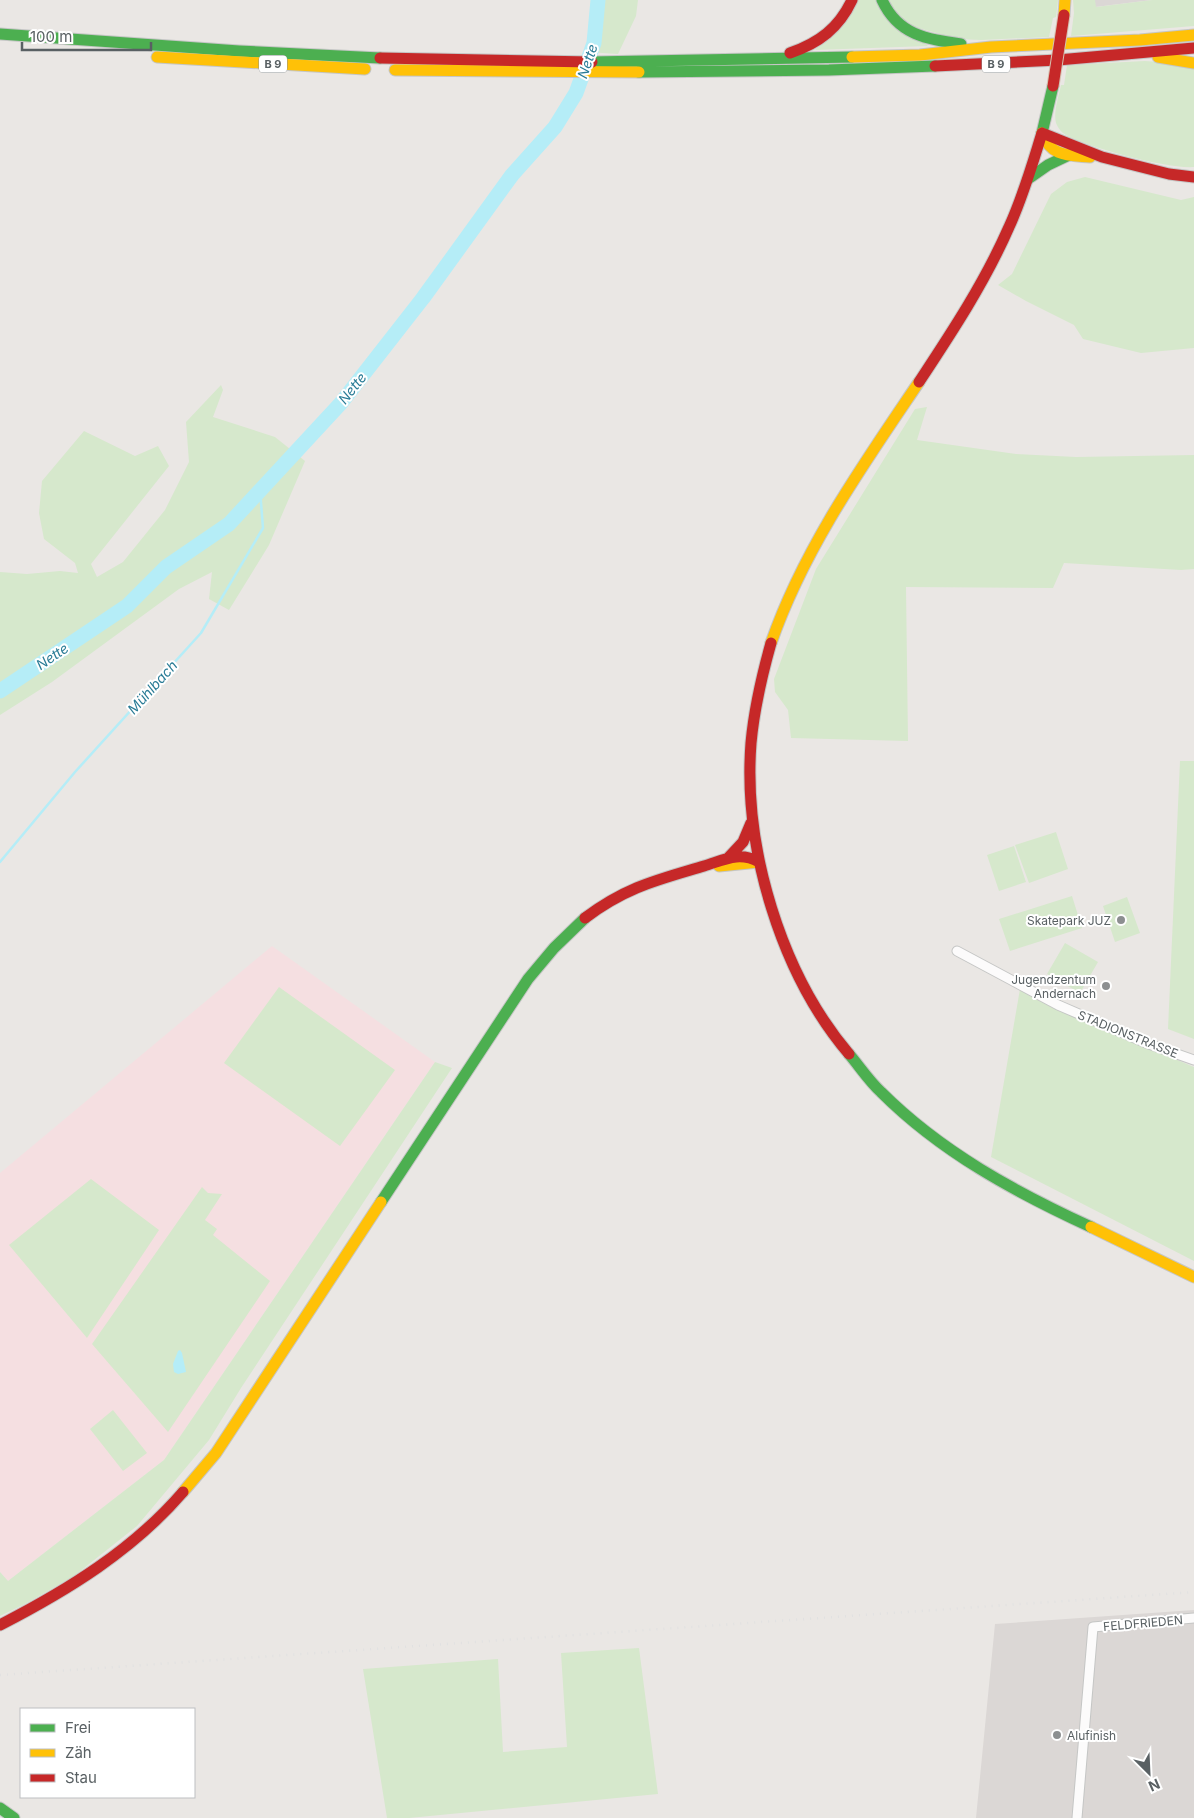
<svg xmlns="http://www.w3.org/2000/svg" width="1194" height="1818" font-family="Inter,sans-serif">
<style>
.industrial{fill:#dbd7d5}
.medical{fill:#f5dfe1}
.green{fill:#d6e8cc}
.water{fill:#b5edf7}
.lines{fill:none;stroke-linecap:round;stroke-linejoin:round}
.stream{stroke:#b5edf7;stroke-width:2.5}
.river{stroke:#b5edf7;stroke-width:15}
.street-casing{stroke:#c5c6c5;stroke-width:11}
.fast-casing{stroke:#c5c6c5;stroke-width:13}
.slow-casing{stroke:#c5c6c5;stroke-width:13}
.jam-casing{stroke:#c5c6c5;stroke-width:13}
.street{stroke:#fcfbfb;stroke-width:9}
.fast{stroke:#4caf50;stroke-width:11}
.slow{stroke:#ffc107;stroke-width:11}
.jam{stroke:#c62828;stroke-width:11}
.rail{stroke:#e1e1e1;stroke-width:2.5;stroke-dasharray:1 6;stroke-linecap:butt}
.jam-bridge-casing{stroke:#d5c0af;stroke-width:13;stroke-linecap:butt}
.jam-bridge{stroke:#c62828;stroke-width:11}
.poi-dot{fill:#8c8f90;stroke:#fff;stroke-width:2}
.labels{text-anchor:middle;dominant-baseline:central;stroke-width:4;stroke-linejoin:round;paint-order:stroke}
.shield{fill:#fff;stroke:#8b9092;stroke-width:1}
.shield-label{font-size:11px;font-weight:bold;fill:#596063}
.poi-label{font-size:12px;fill:#596063;stroke:#fff;text-anchor:end}
.street-label{font-size:12px;fill:#596063;stroke:#fff}
.water-label{font-size:14px;font-style:italic;fill:#2a7c96;stroke:#fff}
</style>
<rect width="100%" height="100%" fill="#eae7e4"/>
<path class="industrial" d="M1095 0H1152L1095 7Z
M1194 1610V1818H976L995 1624Z"/>
<path class="medical" d="M272 946 435 1062 164 1460 8 1581 0 1572V1173Z"/>
<path class="green" d="M593 0H638L636 16 618 54 587 52Z
M856 0H877L928 46 815 50Z
M886 0H1058L1056 17 1053 18 1049 37 981 40 958 39 904 24Z
M1073 0H1095L1096 7 1152 0H1194V26L1071 36 1074 13Z
M1145 61 1174 63 1194 67V167C1167 169 1090 148 1066 135 1062 133 1058 128 1056 123 1053 112 1059 96 1061 85H1064L1067 65Z
M1085 177 1181 200 1194 197V348L1141 353 1083 339 1074 325 1026 301 998 285 1012 274 1051 194 1067 182Z
M221 385 223 390 213 417 275 437 305 461 269 545 229 610 209 599 212 572 179 589 52 682 0 715V572L27 574 60 571 78 573 75 563 44 539 39 513 42 481 84 431 135 456 158 446 169 466 91 564 97 577 123 562 165 510 189 462 186 422Z
M927 407 917 440 1016 454 1076 457 1194 455V569L1181 570 1064 563 1053 588 906 587 908 741 791 738 788 710 775 692 774 679 816 569 915 409Z
M1180 761H1194V1039L1168 1029Z
M1056 832 1068 869 1029 883 1015 845Z
M1014 846 1026 882 999 891 987 855Z
M1072 896 1082 928 1010 951 999 919Z
M1127 897 1140 933 1115 942 1103 906Z
M1065 943 1098 962 1080 993 1047 974Z
M279 987 395 1070 340 1146 224 1063Z
M1020 989 1077 1018 1194 1067V1261L991 1157Z
M435 1062 452 1068 241 1388 209 1440 137 1526 74 1576 25 1604 0 1616V1572L8 1581 164 1460Z
M91 1179 159 1230 87 1338 9 1245Z
M202 1187 208 1193 222 1194 205 1220 217 1229 213 1235 270 1281 168 1432 92 1344Z
M113 1410 147 1453 123 1471 90 1429Z
M639 1648 658 1794 409 1818H387L363 1669 498 1659 503 1752 567 1747 561 1653Z"/>
<path class="water" d="M180 1350 182 1353 186 1372 178 1374 174 1372 173 1364 178 1351Z"/>
<g class="lines">
<path class="stream" d="M0 862 75 772 201 633 263 528 260 490"/>
<path class="river" d="M0 691 127 606 166 567 229 524 341 403 423 298 512 175 555 127 576 93 594 43 598 0"/>
<defs>
<path id="street" d="M957 951 1058 1005 1146 1043 1194 1060
M1077 1818 1093 1627 1194 1618"/>
<path id="fast" d="M882 0C898 35 926 39 961 44
M0 34 239 51 380 58
M592 62 852 57
M639 72 829 70 935 66
M1042 133 1053 86
M1028 179 1048 165 1069 155
M849 1054C860 1067 869 1081 881 1092 941 1152 1015 1192 1091 1227
M381 1202 528 979 554 948 585 918
M0 1808 14 1818"/>
<path id="slow" d="M1064 15 1065 0
M157 57 365 69
M852 57 920 55 991 47 1140 40 1194 35
M1158 57 1194 63
M395 70 639 72
M1042 133C1051 157 1068 155 1090 157
M771 643C804 548 863 465 919 382
M719 866 759 862
M1091 1227 1194 1277
M183 1492 216 1453 381 1202"/>
<path id="jam" d="M790 53C819 43 839 28 852 0
M380 58 592 62
M935 66 1058 60 1194 48
M1042 133 1102 157 1169 174 1194 177
M919 382C952 332 985 282 1009 227 1023 197 1032 165 1042 133
M771 643C762 675 754 710 751 743 743 848 781 974 849 1054
M729 857 743 842 751 823
M585 918C626 887 657 880 704 866 724 860 739 851 759 862
M0 1625C68 1590 133 1550 183 1492"/>
</defs>
<use href="#street" class="street-casing"/>
<use href="#fast" class="fast-casing"/>
<use href="#slow" class="slow-casing"/>
<use href="#jam" class="jam-casing"/>
<use href="#street" class="street"/>
<use href="#fast" class="fast"/>
<use href="#slow" class="slow"/>
<use href="#jam" class="jam"/>
<path class="rail" d="M0 1675 1194 1592"/>
<defs>
<path id="jam-bridge" d="M1053 86 1064 15"/>
</defs>
<use href="#jam-bridge" class="jam-bridge-casing"/>
<use href="#jam-bridge" class="jam-bridge"/>
</g>
<g class="poi-dot">
<circle cx="1121" cy="920" r="5"/>
<circle cx="1106" cy="986" r="5"/>
<circle cx="1057" cy="1735" r="5"/>
</g>
<g class="labels">
<g class="shield">
<rect x="259" y="55.5" width="28" height="17" rx="4"/>
<rect x="982" y="55.5" width="28" height="17" rx="4"/>
</g>
<g class="shield-label">
<text x="273" y="64">B 9</text>
<text x="996" y="64">B 9</text>
</g>
<g class="poi-label">
<text x="1111" y="920">Skatepark JUZ</text>
<text x="1096" y="979">Jugendzentum<tspan x="1096" dy="14">Andernach</tspan></text>
<text x="1067" y="1735" text-anchor="start">Alufinish</text>
</g>
<g class="street-label">
<text transform="translate(1128 1034) rotate(22)">STADIONSTRASSE</text>
<text transform="translate(1143 1623) rotate(-5)">FELDFRIEDEN</text>
</g>
<g class="water-label">
<text transform="translate(587 61) rotate(-71)">Nette</text>
<text transform="translate(352 388) rotate(-51)">Nette</text>
<text transform="translate(52 656) rotate(-34)">Nette</text>
<text transform="translate(152 687) rotate(-48)">Mühlbach</text>
</g>
</g>
<rect x="20" y="1708" width="175" height="90" fill="#ffffff" stroke="#bdbfc1"/>
<rect x="30" y="1724" width="25" height="8" fill="#4caf50" stroke="#bdbfc1"/>
<text x="65" y="1733" font-size="15" fill="#596063">Frei</text>
<rect x="30" y="1749" width="25" height="8" fill="#ffc107" stroke="#bdbfc1"/>
<text x="65" y="1758" font-size="15" fill="#596063">Zäh</text>
<rect x="30" y="1774" width="25" height="8" fill="#c62828" stroke="#bdbfc1"/>
<text x="65" y="1783" font-size="15" fill="#596063">Stau</text>
<g transform="translate(1149 1773) rotate(156)" stroke="#ffffff" stroke-width="4" paint-order="stroke">
<path d="M0-4L9 19L0 12L-9 19Z" fill="#596063"/>
<text y="-8" font-size="14" font-weight="bold" text-anchor="middle" fill="#596063">N</text>
</g>
<path d="M22 42v8h129v-8" fill="none" stroke="#596063" stroke-width="2.5"/>
<text x="30" y="42" font-size="15" fill="#596063" stroke="#ffffff" stroke-width="4" paint-order="stroke">100 m</text>
</svg>
